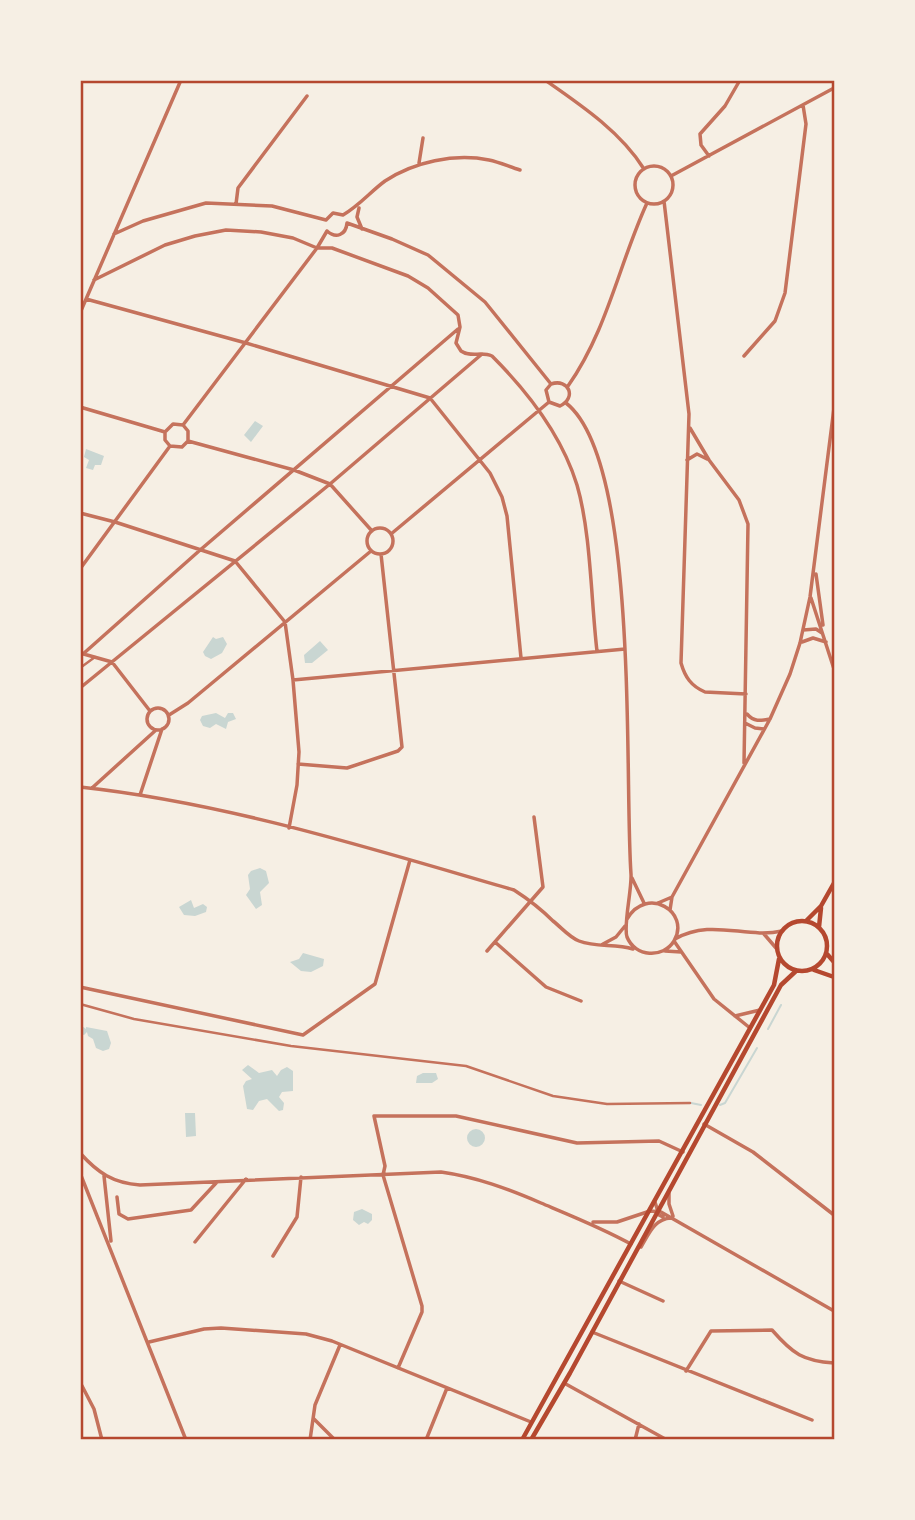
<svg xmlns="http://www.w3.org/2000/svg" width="915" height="1520" font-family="Merriweather,serif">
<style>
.water{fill:#c9d6d2}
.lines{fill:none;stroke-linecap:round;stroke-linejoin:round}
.stream{stroke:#c9d6d2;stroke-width:2}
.pedestrian{stroke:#c5725c;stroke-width:2.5}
.minor{stroke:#c5725c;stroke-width:3.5}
.secondary{stroke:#b5482f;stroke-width:4.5}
.neatline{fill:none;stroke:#b5482f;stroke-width:2.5}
</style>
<rect width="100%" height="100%" fill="#f6efe4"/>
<path class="water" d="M255 421 263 426 251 442 244 435Z
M86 449 104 456 101 465H95L93 470 86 468 89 460 84 457Z
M213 637 216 639 223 637 227 644 222 653 211 659 205 656 203 652Z
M320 641 328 650 312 663H305L304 655Z
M216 713 225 718 228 713H233L236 719 228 722 226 729 216 724 210 728 203 726 200 720 202 716Z
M260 868 266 871 269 883 260 892 262 905 256 909 246 895 250 889 248 875 251 871Z
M191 900 194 908 203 904 207 907 206 912 195 916 184 915 179 907Z
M303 953 324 959 323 966 311 972 301 971 290 962 299 959Z
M82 1026 86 1029V1027L107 1031 111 1043 109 1049 103 1051 96 1048 93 1039 88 1036 87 1032 84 1035 81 1034Z
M248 1065 259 1073 272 1070 277 1076 281 1070 287 1067 293 1071V1091L282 1092 279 1097 284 1103 283 1110 279 1111 267 1099 259 1101 253 1110 247 1109 243 1086 246 1081 252 1079 242 1070Z
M423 1073H436L438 1079 432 1083H416L417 1076Z
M185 1113H195L196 1136 186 1137Z
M467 1138a9 9 0 1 1 18 0a9 9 0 1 1-18 0Z
M362 1209 372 1214V1220L368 1224 364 1222 359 1225 353 1220 354 1212Z"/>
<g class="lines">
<path class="stream" d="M768 1029 781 1005
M691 1103 701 1105
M720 1105 725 1103 757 1048"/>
<path class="pedestrian" d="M80 668 95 657
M80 1004 134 1019 291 1046 466 1066 553 1096 607 1104 690 1103"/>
<path class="minor" d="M545 80C581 105 621 132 644 169
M709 156 701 145 700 134 725 106 740 80
M419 163 423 138
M635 185a19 19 0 1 1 38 0a19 19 0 1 1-38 0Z
M671 176 834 88
M664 201 689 414 681 663C685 677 691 686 705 692L746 694
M236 204 238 188 307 96
M359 208 357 217 362 229
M326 220 333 213 343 215C360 205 370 192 385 181 414 162 454 153 489 160 499 162 510 167 520 170
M347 223 392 239 428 255 485 302 551 384
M327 231C336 239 346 235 347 223
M114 234 143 221 206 203 272 206 326 220
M94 280 165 245 195 236 226 230 261 232 293 238 317 248H332L408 276 428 288 458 315 460 327 456 343 461 351C471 358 481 351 492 356 528 392 562 436 577 485 591 533 591 601 597 651
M86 299 246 343 430 398 490 473 502 497 507 516 521 658
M80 313 181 80
M744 356 775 321 785 293 806 124 803 105
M568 386C607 331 619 264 647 203
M549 402 560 406C577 398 569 378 551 384
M549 402 546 390 551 384
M566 403C640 461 624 778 631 874 632 890 623 926 627 937 635 957 663 959 674 941 691 912 647 885 627 919
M80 407 165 432
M183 425 317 248 327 231
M690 428 709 460 739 500 748 524 744 763
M165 432 173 424 183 425
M165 432V440L170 446
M188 441 294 470 330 484 372 531
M170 446 182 447 188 441V431L183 425
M687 460 697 454 707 459
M80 513 115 522 235 561 285 622 293 680 299 752 297 785 289 828
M367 541a13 13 0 1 1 26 0a13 13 0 1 1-26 0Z
M391 534 549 402
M80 569 170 446
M816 574 823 625
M811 598 834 669
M803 630 816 629 822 633
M802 642 813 638 826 642
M80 653 112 662 150 711
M83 654 199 551 458 329
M293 680 625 649
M80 688 330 484 482 354
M147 719a11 11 0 1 1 22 0a11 11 0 1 1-22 0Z
M747 714C754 722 760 721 770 719
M169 715 188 703 371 551
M745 723 755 728 764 729
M298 764 347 768 398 751 402 747 381 554
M80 787C228 803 372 849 514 890 528 899 541 909 553 921 562 928 569 937 579 941 597 948 615 943 633 949
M92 788 156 730
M140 795 162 729
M632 878 644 903
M658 903 672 897
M670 910 672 897 770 719 790 674 800 643 810 597 834 408
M764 934 776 948
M675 939C712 918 745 939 782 931
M674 941 714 999 750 1028
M495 942 546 987 581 1001
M603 944 616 937 625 926
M487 951 543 887 534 817
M665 951 681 952
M80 987 303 1035 375 984 410 860
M735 1016 760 1010
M704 1124 753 1152 834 1215
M80 1153C98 1173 113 1183 140 1185L441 1172C477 1177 508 1189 541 1203 572 1216 602 1228 631 1244
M80 1173 186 1440
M104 1176 111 1241
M669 1193V1204L673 1216
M117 1197 119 1214 128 1219 191 1210 217 1182
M655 1202 659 1215 663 1217
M593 1222H617L650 1211 661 1212 834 1311
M195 1242 246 1179
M641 1247C649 1234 654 1219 671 1218
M273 1256 297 1217 301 1177
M619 1281 663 1301
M592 1332 812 1420
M149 1342 204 1329 221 1328 306 1334 332 1341 531 1422
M398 1368 422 1312V1306L383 1175 385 1166 374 1116H456L577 1143 659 1141 683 1152
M686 1371 711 1331 772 1330C793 1354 803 1361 834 1363
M80 1382 94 1409 102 1440
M564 1383 667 1440
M314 1419 335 1440
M310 1440 315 1405 340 1345
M426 1440 447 1388
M635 1440 639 1424"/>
<path class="secondary" d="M777 946a25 25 0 1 1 50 0a25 25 0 1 1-50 0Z
M806 921 821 906 834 883
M819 927 821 908
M827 954 834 962
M814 970 834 977
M522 1440 774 985 779 959
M531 1440 570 1373 781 985 796 971"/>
</g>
<rect width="915" height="1520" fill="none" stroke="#f6efe4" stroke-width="164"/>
<rect x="82" y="82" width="751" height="1356" class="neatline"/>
</svg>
